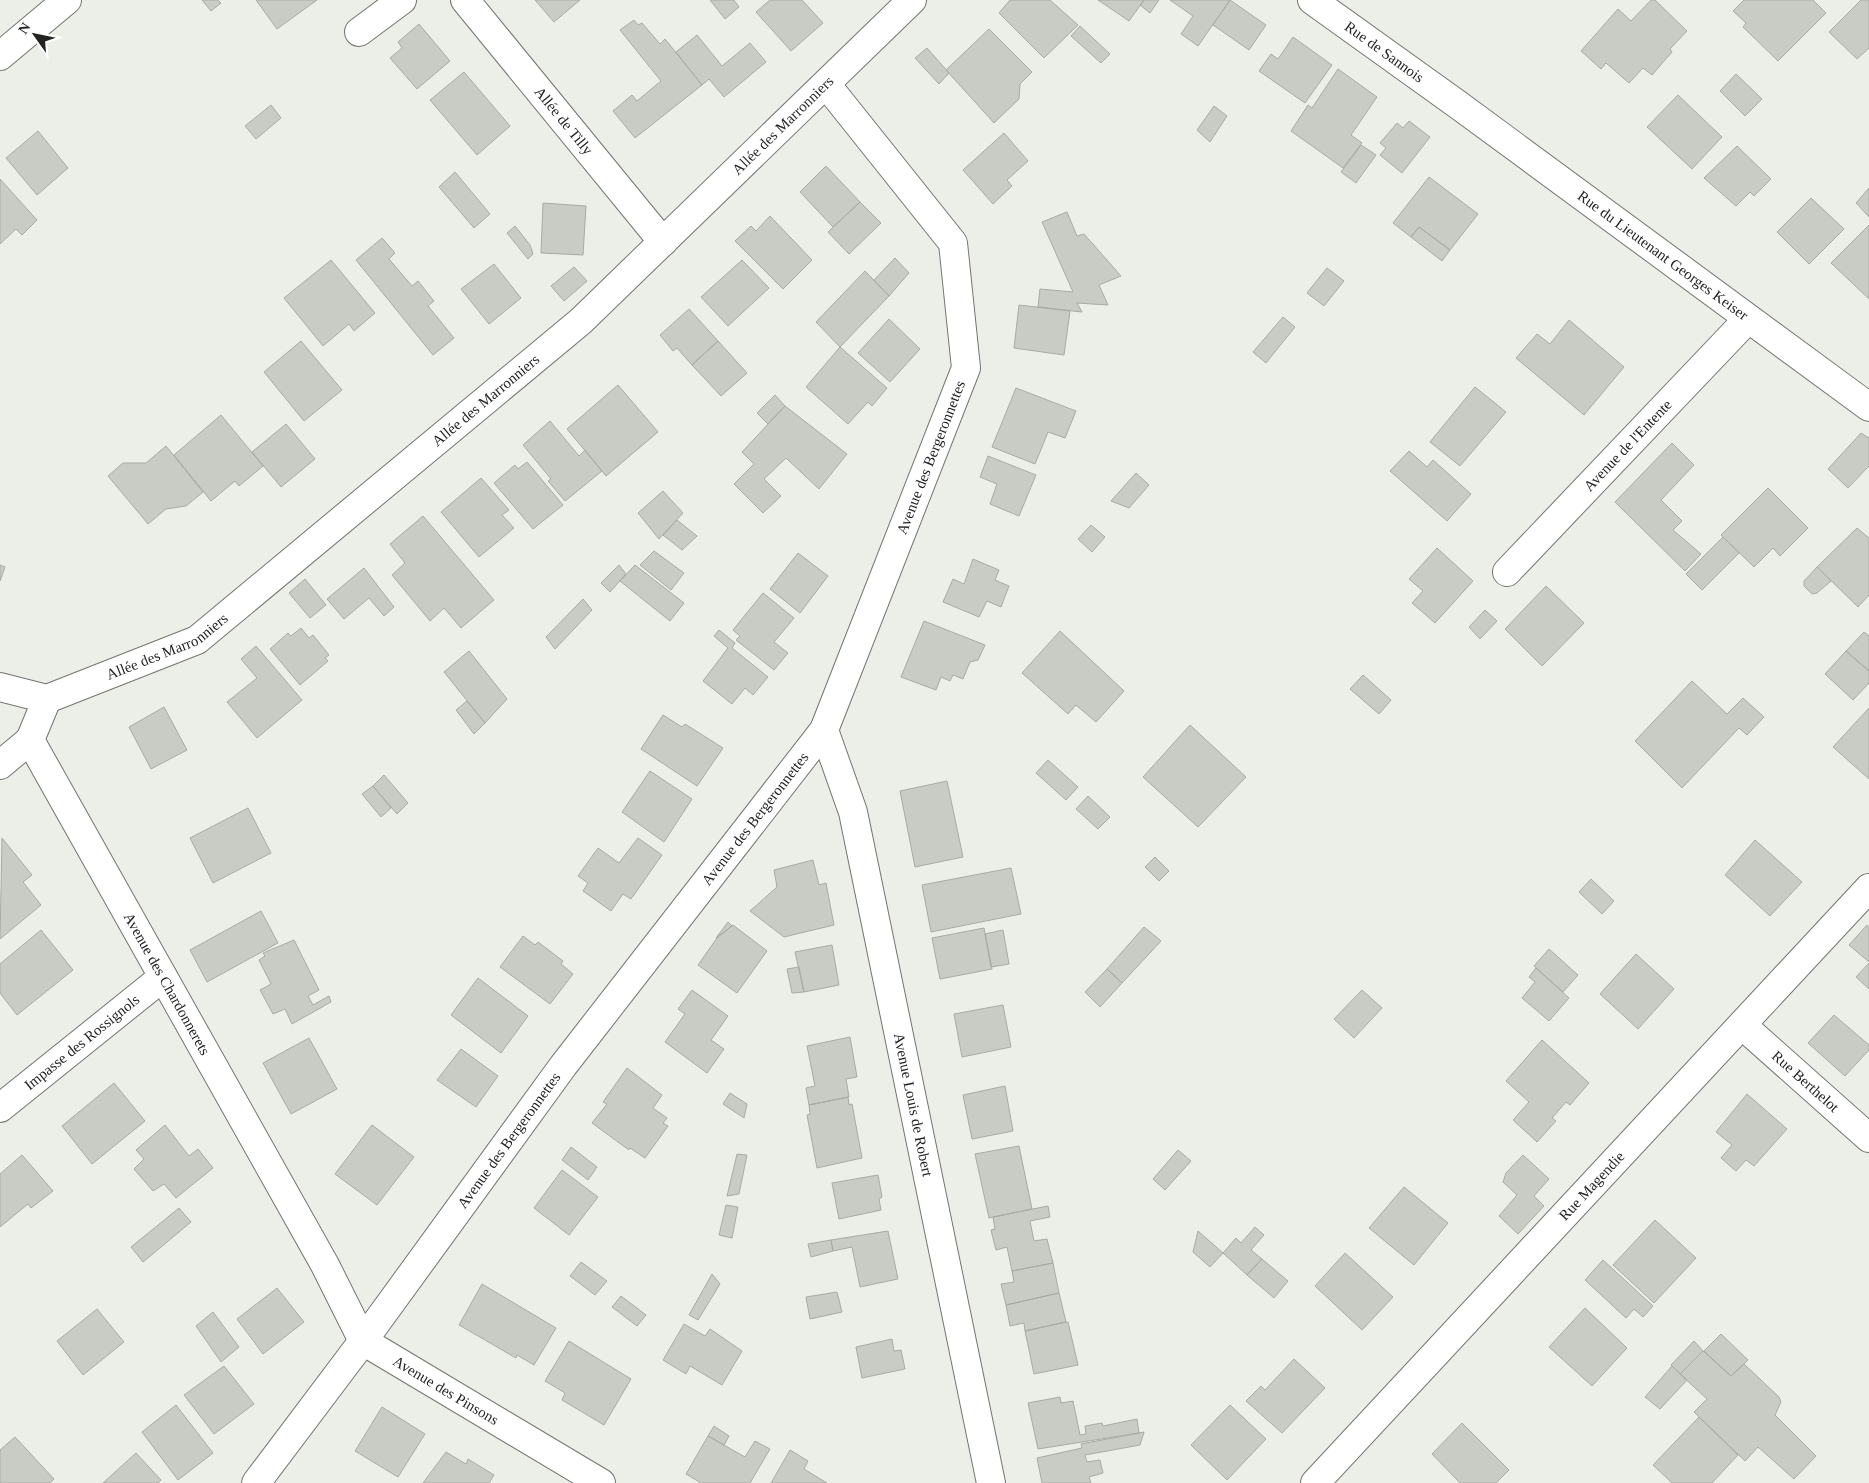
<svg xmlns="http://www.w3.org/2000/svg" width="1869" height="1483" font-family="Georgia,serif">
<style>
.building{fill:#c9ccc5;stroke:#a8aba4}
.lines{fill:none;stroke-linecap:round;stroke-linejoin:round}
.minor-casing{stroke:#72756f;stroke-width:30}
.tertiary-casing{stroke:#72756f;stroke-width:30}
.minor{stroke:#fff;stroke-width:28}
.tertiary{stroke:#fff;stroke-width:28}
.labels{text-anchor:middle;dominant-baseline:central;stroke-width:4.5;stroke-linejoin:round;paint-order:stroke}
.street-label{font-size:15px;fill:#232421;stroke:#fff}
</style>
<rect width="100%" height="100%" fill="#ecefe7"/>
<path class="building" d="M202 0H218L221 3 211 11Z
M256 0H317L277 29Z
M535 0H580L554 22Z
M710 0H734L739 7 725 19Z
M770 0H802L823 23 791 51 756 12Z
M1010 0H1050L1078 25 1044 58 999 13Z
M1098 0H1144L1129 21Z
M1144 0H1159L1150 13 1140 5Z
M1170 0H1230L1198 46 1181 34 1193 16Z
M1230 0 1266 25 1249 50 1213 25Z
M1651 0H1655L1687 31 1670 49 1672 52 1652 75 1643 68 1629 83 1606 63 1601 69 1581 51 1618 9 1631 21Z
M1744 0H1813L1826 13 1778 61 1743 27 1746 23 1733 11Z
M1861 0H1869V48L1857 59 1829 32Z
M634 20 638 25 642 23 660 44 665 39 702 85 635 138 613 111 632 95 637 101 661 81 620 30Z
M419 24 450 61 417 89 390 58 402 48 398 42Z
M1080 26 1110 54 1101 63 1071 36Z
M989 29 1032 72 1020 84 1019 99 994 123 946 70Z
M697 35 722 66 750 43 766 62 724 97 709 79 702 85 676 52Z
M1293 37 1332 65 1305 103 1259 71 1271 54 1278 59Z
M927 48 949 73 939 84 915 58Z
M1338 69 1377 97 1351 135 1362 143 1343 168 1291 131 1308 105 1312 108Z
M464 72 510 126 477 155 430 100Z
M1736 74 1762 99 1745 116 1720 91Z
M1678 95 1722 137 1692 169 1647 127Z
M271 105 281 118 256 139 245 126Z
M1214 106 1227 116 1210 142 1197 130Z
M1409 121 1430 137 1402 173 1380 155 1386 148 1380 143 1397 123 1403 128Z
M38 131 68 168 37 195 6 158Z
M1004 133 1028 161 1007 180 1012 186 993 204 963 170Z
M1361 145 1376 155 1356 183 1341 172Z
M1737 146 1771 179 1754 196 1750 192 1736 206 1704 178Z
M826 166 860 202 833 227 800 192Z
M455 172 490 214 474 228 439 187Z
M1429 177 1478 214 1450 250 1419 227 1411 237 1393 223Z
M0 179 37 220 22 235 16 229 0 244Z
M1869 188V217L1856 203Z
M1811 198 1844 229 1809 264 1777 232Z
M860 202 881 223 849 254 828 232Z
M543 203 586 206 583 255 541 253Z
M1067 212 1077 236 1084 234 1121 276 1099 285 1108 305 1077 303 1082 312 1038 307 1040 289 1073 292 1042 222Z
M770 216 812 260 783 289 735 241 751 226 756 231Z
M1869 225V299L1831 263Z
M515 226 530 245 533 254 528 259 507 233Z
M1419 227 1450 250 1442 261 1411 237Z
M382 238 395 253 389 259 412 286 418 281 434 301 428 306 454 338 433 355 356 260Z
M895 258 909 273 889 296 874 280Z
M331 260 375 313 354 331 349 324 323 346 284 298Z
M742 260 769 288 728 326 701 297Z
M494 264 521 298 489 324 461 289Z
M574 267 587 281 564 301 551 286Z
M1327 268 1344 281 1324 306 1307 293Z
M865 271 889 296 840 347 816 322Z
M1019 305 1070 311 1064 355 1014 348Z
M689 309 718 341 692 365 677 348 673 351 660 335Z
M1283 317 1295 327 1266 363 1253 352Z
M889 319 920 349 890 382 858 353Z
M1569 320 1624 367 1584 415 1516 358 1537 334 1550 344Z
M301 341 342 390 304 421 264 372Z
M718 341 747 373 721 396 692 365Z
M840 347 887 388 872 406 868 402 848 424 806 387Z
M618 385 658 432 606 476 567 429Z
M1475 387 1506 412 1460 466 1430 442Z
M1016 388 1076 411 1065 438 1048 432 1035 464 992 447Z
M775 395 785 406 768 424 757 413Z
M785 406 847 454 819 489 786 458 764 479 781 496 763 513 734 484 754 464 742 452Z
M221 415 263 466 239 486 235 481 211 501 174 455Z
M550 421 579 456 585 450 602 471 565 501 548 481 551 479 523 445Z
M286 424 315 459 281 487 252 452Z
M1861 433 1869 438V466L1848 488 1828 469Z
M1672 443 1694 465 1661 500 1682 521 1673 530 1701 554 1685 571 1615 502Z
M166 446 203 492 186 506 166 509 148 524 108 476 123 463H146Z
M1409 451 1427 467 1433 460 1471 494 1447 521 1390 471Z
M988 456 1036 475 1019 516 990 504 997 484 980 477Z
M527 462 563 505 533 529 494 483 515 465 518 469Z
M1136 473 1149 485 1129 508 1111 501Z
M481 478 509 510 502 515 514 528 479 557 441 512Z
M1768 488 1808 528 1780 556 1773 548 1754 567 1721 535Z
M663 491 683 513 659 539 638 513Z
M423 516 494 600 461 628 444 608 430 621 392 575 405 563 390 544Z
M677 520 697 536 682 550 663 535Z
M1091 525 1105 537 1092 552 1078 539Z
M1857 528 1869 538V595L1858 607 1817 567Z
M1723 537 1739 553 1702 590 1686 574Z
M1437 548 1473 581 1435 623 1412 603 1423 591 1409 579Z
M654 551 684 573 671 590 640 565Z
M798 553 828 576 800 613 770 589Z
M973 559 999 570 995 580 1009 586 1001 607 987 601 979 617 943 602 953 579 964 584Z
M0 565 5 567 0 581Z
M619 565 626 574 610 592 601 583Z
M635 565 684 603 670 621 620 581Z
M1817 567 1831 581 1817 593 1812 594 1804 586V581Z
M364 568 394 607 384 616 369 598 344 619 327 599Z
M305 579 326 605 310 618 289 593Z
M1546 586 1584 623 1542 666 1505 629Z
M763 593 794 618 774 642 788 653 774 670 736 640 740 636 733 630Z
M583 599 592 610 555 649 546 637Z
M1485 610 1497 621 1480 639 1469 627Z
M924 621 985 645 978 660 970 662 963 679 953 675 950 681 941 677 936 690 901 677Z
M301 628 309 638 313 635 329 655 325 658 328 661 300 685 270 649 288 633 291 636Z
M719 630 735 643 732 648 768 677 753 695 745 688 732 704 703 681 728 648 714 636Z
M1060 631 1124 691 1096 722 1076 705 1068 714 1022 673Z
M1864 632 1869 636V671L1846 651Z
M256 646 302 700 257 738 227 702 257 678 241 659Z
M469 651 507 699 485 723 444 672Z
M1846 651 1869 671V683L1853 700 1825 674Z
M1363 675 1391 700 1379 714 1350 689Z
M1692 681 1727 714 1743 698 1764 717 1747 735 1739 728 1682 788 1635 741Z
M467 701 485 723 474 734 456 710Z
M164 707 187 750 151 769 129 727Z
M1869 708V779L1833 747Z
M663 715 682 727 685 724 723 748 697 786 641 749Z
M1190 725 1246 777 1198 827 1143 777Z
M1048 760 1078 787 1066 800 1036 773Z
M650 771 692 799 664 842 622 812Z
M384 775 408 803 397 814 373 786Z
M947 781 963 857 915 867 900 791Z
M373 786 391 808 381 817 362 794Z
M1088 796 1110 817 1098 829 1076 809Z
M248 808 271 853 213 883 190 838Z
M2 838 32 875 23 882 41 905 0 939Z
M638 838 662 855 631 899 623 894 611 911 583 891 588 883 578 876 598 848 619 863Z
M1755 840 1802 882 1770 916 1725 875Z
M1155 857 1169 871 1159 881 1145 867Z
M813 860 819 885 826 883 834 925 784 937 750 911 777 887 774 870Z
M1011 868 1021 914 931 932 922 885Z
M1591 879 1614 901 1602 914 1579 892Z
M261 911 278 943 207 982 190 950Z
M728 922 732 926 716 938Z
M733 925 767 951 737 993 698 965 717 938Z
M1867 925 1869 928V962L1849 945Z
M1144 927 1161 941 1122 983 1107 969Z
M984 928 992 969 940 979 932 938Z
M41 930 73 970 17 1015 0 993V964Z
M1003 930 1009 964 991 967 985 934Z
M523 936 535 945 538 942 563 961 561 964 573 974 550 1004 500 967Z
M294 940 319 990 308 996 313 1005 329 996 331 1002 292 1024 285 1009 273 1014 260 990 271 984 259 960 265 956 263 953Z
M832 945 839 985 804 992 795 952Z
M1549 949 1578 975 1563 992 1534 966Z
M1636 954 1674 989 1638 1029 1600 994Z
M1869 963V989L1856 977Z
M799 967 804 992 792 993 787 969Z
M1536 968 1569 998 1549 1021 1522 998 1535 982 1529 977Z
M1107 969 1122 983 1100 1007 1085 992Z
M478 978 528 1016 501 1053 451 1015Z
M692 990 728 1016 711 1040 724 1049 707 1073 665 1042 685 1014 678 1009Z
M1362 990 1382 1008 1354 1038 1334 1019Z
M1003 1005 1011 1047 962 1057 954 1014Z
M1834 1015 1869 1045V1050L1845 1076 1808 1043Z
M850 1037 857 1077 846 1079 849 1097 809 1105 806 1088 815 1086 807 1046Z
M309 1038 337 1089 291 1114 263 1063Z
M1542 1040 1589 1083 1570 1105 1566 1102 1552 1118 1556 1121 1537 1142 1513 1120 1529 1102 1506 1081Z
M461 1049 498 1076 476 1107 437 1080Z
M627 1068 662 1095 653 1108 667 1118 663 1123 668 1126 645 1158 630 1148 629 1150 592 1123 607 1104 603 1102Z
M114 1083 145 1121 92 1164 62 1126Z
M1005 1086 1013 1131 972 1139 963 1095Z
M730 1093 747 1104 744 1118 723 1104Z
M1747 1094 1787 1129 1754 1166 1746 1160 1736 1171 1721 1158 1732 1145 1716 1132Z
M848 1097 849 1105 852 1104 862 1158 817 1168 807 1115 810 1114 809 1105Z
M165 1125 189 1156 198 1149 213 1168 176 1198 164 1184 153 1191 134 1169 144 1159 136 1150Z
M372 1125 414 1157 377 1205 335 1174Z
M1019 1146 1032 1209 989 1218 975 1154Z
M571 1147 597 1167 588 1180 562 1160Z
M1178 1150 1191 1161 1165 1190 1153 1179Z
M737 1154 747 1155 739 1194 727 1196Z
M22 1155 53 1191 31 1208 28 1204 0 1227V1174Z
M1523 1155 1549 1179 1534 1196 1544 1206 1518 1234 1499 1216 1517 1195 1503 1182 1506 1173Z
M562 1170 598 1197 569 1235 534 1208Z
M878 1175 882 1197 879 1199 881 1210 839 1219 832 1183Z
M1404 1187 1448 1223 1414 1265 1369 1228Z
M726 1205 738 1207 732 1238 719 1235Z
M1048 1206 1050 1217 1030 1221 1034 1241 1047 1239 1053 1263 1012 1271 1007 1247 996 1250 991 1230 995 1229 993 1217Z
M179 1208 191 1222 143 1262 131 1247Z
M1655 1220 1696 1258 1654 1303 1613 1265Z
M1255 1227 1264 1235 1251 1250 1262 1259 1247 1275 1223 1253 1236 1238 1241 1243Z
M888 1231 898 1279 860 1287 852 1247 833 1251 831 1240Z
M1198 1231 1223 1253 1210 1267 1193 1252Z
M831 1240 833 1251 811 1257 808 1244Z
M1345 1253 1393 1297 1362 1330 1315 1286Z
M1262 1259 1288 1281 1274 1298 1247 1275Z
M1603 1260 1653 1306 1643 1317 1634 1309 1626 1318 1585 1280Z
M581 1262 607 1281 595 1295 570 1276Z
M1053 1263 1059 1293 1006 1305 1001 1284 1014 1282 1012 1271Z
M712 1274 720 1284 698 1320 689 1315Z
M482 1284 556 1328 534 1365 517 1355 516 1358 459 1325Z
M277 1288 304 1322 263 1354 237 1319Z
M837 1292 842 1312 810 1319 806 1297Z
M1059 1293 1066 1322 1025 1331 1024 1323 1010 1326 1006 1305Z
M621 1296 646 1315 637 1326 612 1307Z
M1585 1308 1627 1348 1592 1386 1549 1347Z
M97 1309 124 1342 83 1375 57 1341Z
M213 1312 239 1347 221 1362 196 1326Z
M1066 1322H1068L1078 1365 1034 1374 1025 1331Z
M684 1324 705 1336 710 1329 742 1351 722 1385 690 1366 686 1374 663 1360Z
M1721 1334 1748 1360 1731 1376 1704 1351Z
M892 1339 894 1351 901 1350 905 1369 862 1378 856 1347Z
M569 1341 631 1379 604 1425 562 1400 565 1393 545 1381Z
M1694 1341 1703 1351 1680 1374 1671 1365Z
M1703 1351 1731 1376 1744 1364 1779 1397 1781 1402 1775 1415 1816 1456 1794 1479 1758 1447 1745 1461 1694 1412 1707 1399 1680 1374Z
M1294 1359 1325 1388 1282 1433 1246 1401 1261 1386 1265 1390Z
M224 1366 254 1404 214 1434 184 1395Z
M1672 1366 1687 1380 1660 1409 1645 1397Z
M1060 1397 1061 1403 1073 1401 1080 1435 1086 1434 1085 1426 1102 1423 1103 1426 1137 1419 1139 1433 1038 1449 1028 1403Z
M176 1405 213 1453 178 1480 142 1432Z
M1230 1405 1266 1439 1227 1480 1191 1445Z
M382 1407 425 1434 398 1477 355 1451Z
M1699 1417 1738 1455 1712 1483H1672L1653 1465Z
M1462 1423 1509 1470 1496 1483H1460L1432 1454Z
M714 1426 729 1436 724 1445 708 1436Z
M1144 1432 1140 1445 1085 1455 1087 1462 1100 1460 1103 1473 1089 1477 1091 1483H1042L1037 1458 1082 1448 1081 1444Z
M708 1436 745 1457 755 1441 770 1449 750 1483H701L686 1474Z
M15 1437 54 1479 50 1483H0V1450Z
M790 1450 808 1461 804 1469 827 1483H771Z
M446 1452 466 1464 468 1459 494 1475 489 1483H423Z
M136 1453 161 1480 158 1483H103Z"/>
<g class="lines">
<defs>
<g id="minor">
<path id="s1" d="M465 0 663 242"/>
<path d="M359 32 402 0"/>
<path id="s2" d="M1507 572 1748 319"/>
<path id="s3" d="M0 687 47 699 197 640 581 321 912 0"/>
<path id="s4" d="M47 699 30 740 325 1265 363 1341 601 1483"/>
<path id="s5" d="M824 730 853 812 991 1483"/>
<path d="M0 765 30 740"/>
<path id="s6" d="M1742 1025 1869 1138"/>
<path id="s7" d="M0 1108 163 977"/>
<path id="s8" d="M256 1483 363 1341 563 1066 824 730 966 368 953 243 826 84"/>
<path id="s9" d="M1315 1483 1869 888"/>
</g>
<g id="tertiary">
<path id="s10" d="M1312 0 1457 104 1869 407"/>
<path d="M0 56 67 0"/>
</g>
</defs>
<use href="#minor" class="minor-casing"/>
<use href="#tertiary" class="tertiary-casing"/>
<use href="#minor" class="minor"/>
<use href="#tertiary" class="tertiary"/>
</g>
<g class="labels">
<g class="street-label">
<text stroke="none"><textPath href="#s10" startOffset="89">Rue de Sannois</textPath></text>
<text stroke="none"><textPath href="#s1" startOffset="156">Allée de Tilly</textPath></text>
<text stroke="none"><textPath href="#s3" startOffset="990">Allée des Marronniers</textPath></text>
<text stroke="none"><textPath href="#s10" startOffset="434">Rue du Lieutenant Georges Keiser</textPath></text>
<text stroke="none"><textPath href="#s3" startOffset="585">Allée des Marronniers</textPath></text>
<text stroke="none"><textPath href="#s2" startOffset="175">Avenue de l'Entente</textPath></text>
<text stroke="none"><textPath href="#s8" startOffset="1236">Avenue des Bergeronnettes</textPath></text>
<text stroke="none"><textPath href="#s3" startOffset="180">Allée des Marronniers</textPath></text>
<text stroke="none"><textPath href="#s8" startOffset="831">Avenue des Bergeronnettes</textPath></text>
<text stroke="none"><textPath href="#s4" startOffset="324">Avenue des Chardonnerets</textPath></text>
<text stroke="none"><textPath href="#s7" startOffset="105">Impasse des Rossignols</textPath></text>
<text stroke="none"><textPath href="#s6" startOffset="85">Rue Berthelot</textPath></text>
<text stroke="none"><textPath href="#s5" startOffset="386">Avenue Louis de Robert</textPath></text>
<text stroke="none"><textPath href="#s8" startOffset="426">Avenue des Bergeronnettes</textPath></text>
<text stroke="none"><textPath href="#s9" startOffset="406">Rue Magendie</textPath></text>
<text stroke="none"><textPath href="#s4" startOffset="828">Avenue des Pinsons</textPath></text>
</g>
</g>
<g transform="translate(35 35) rotate(303)" stroke="#ffffff" stroke-width="4" paint-order="stroke">
<path d="M0-4L9 19L0 12L-9 19Z" fill="#232421"/>
<text y="-8" font-size="14" font-weight="bold" text-anchor="middle" fill="#232421">N</text>
</g>
</svg>
